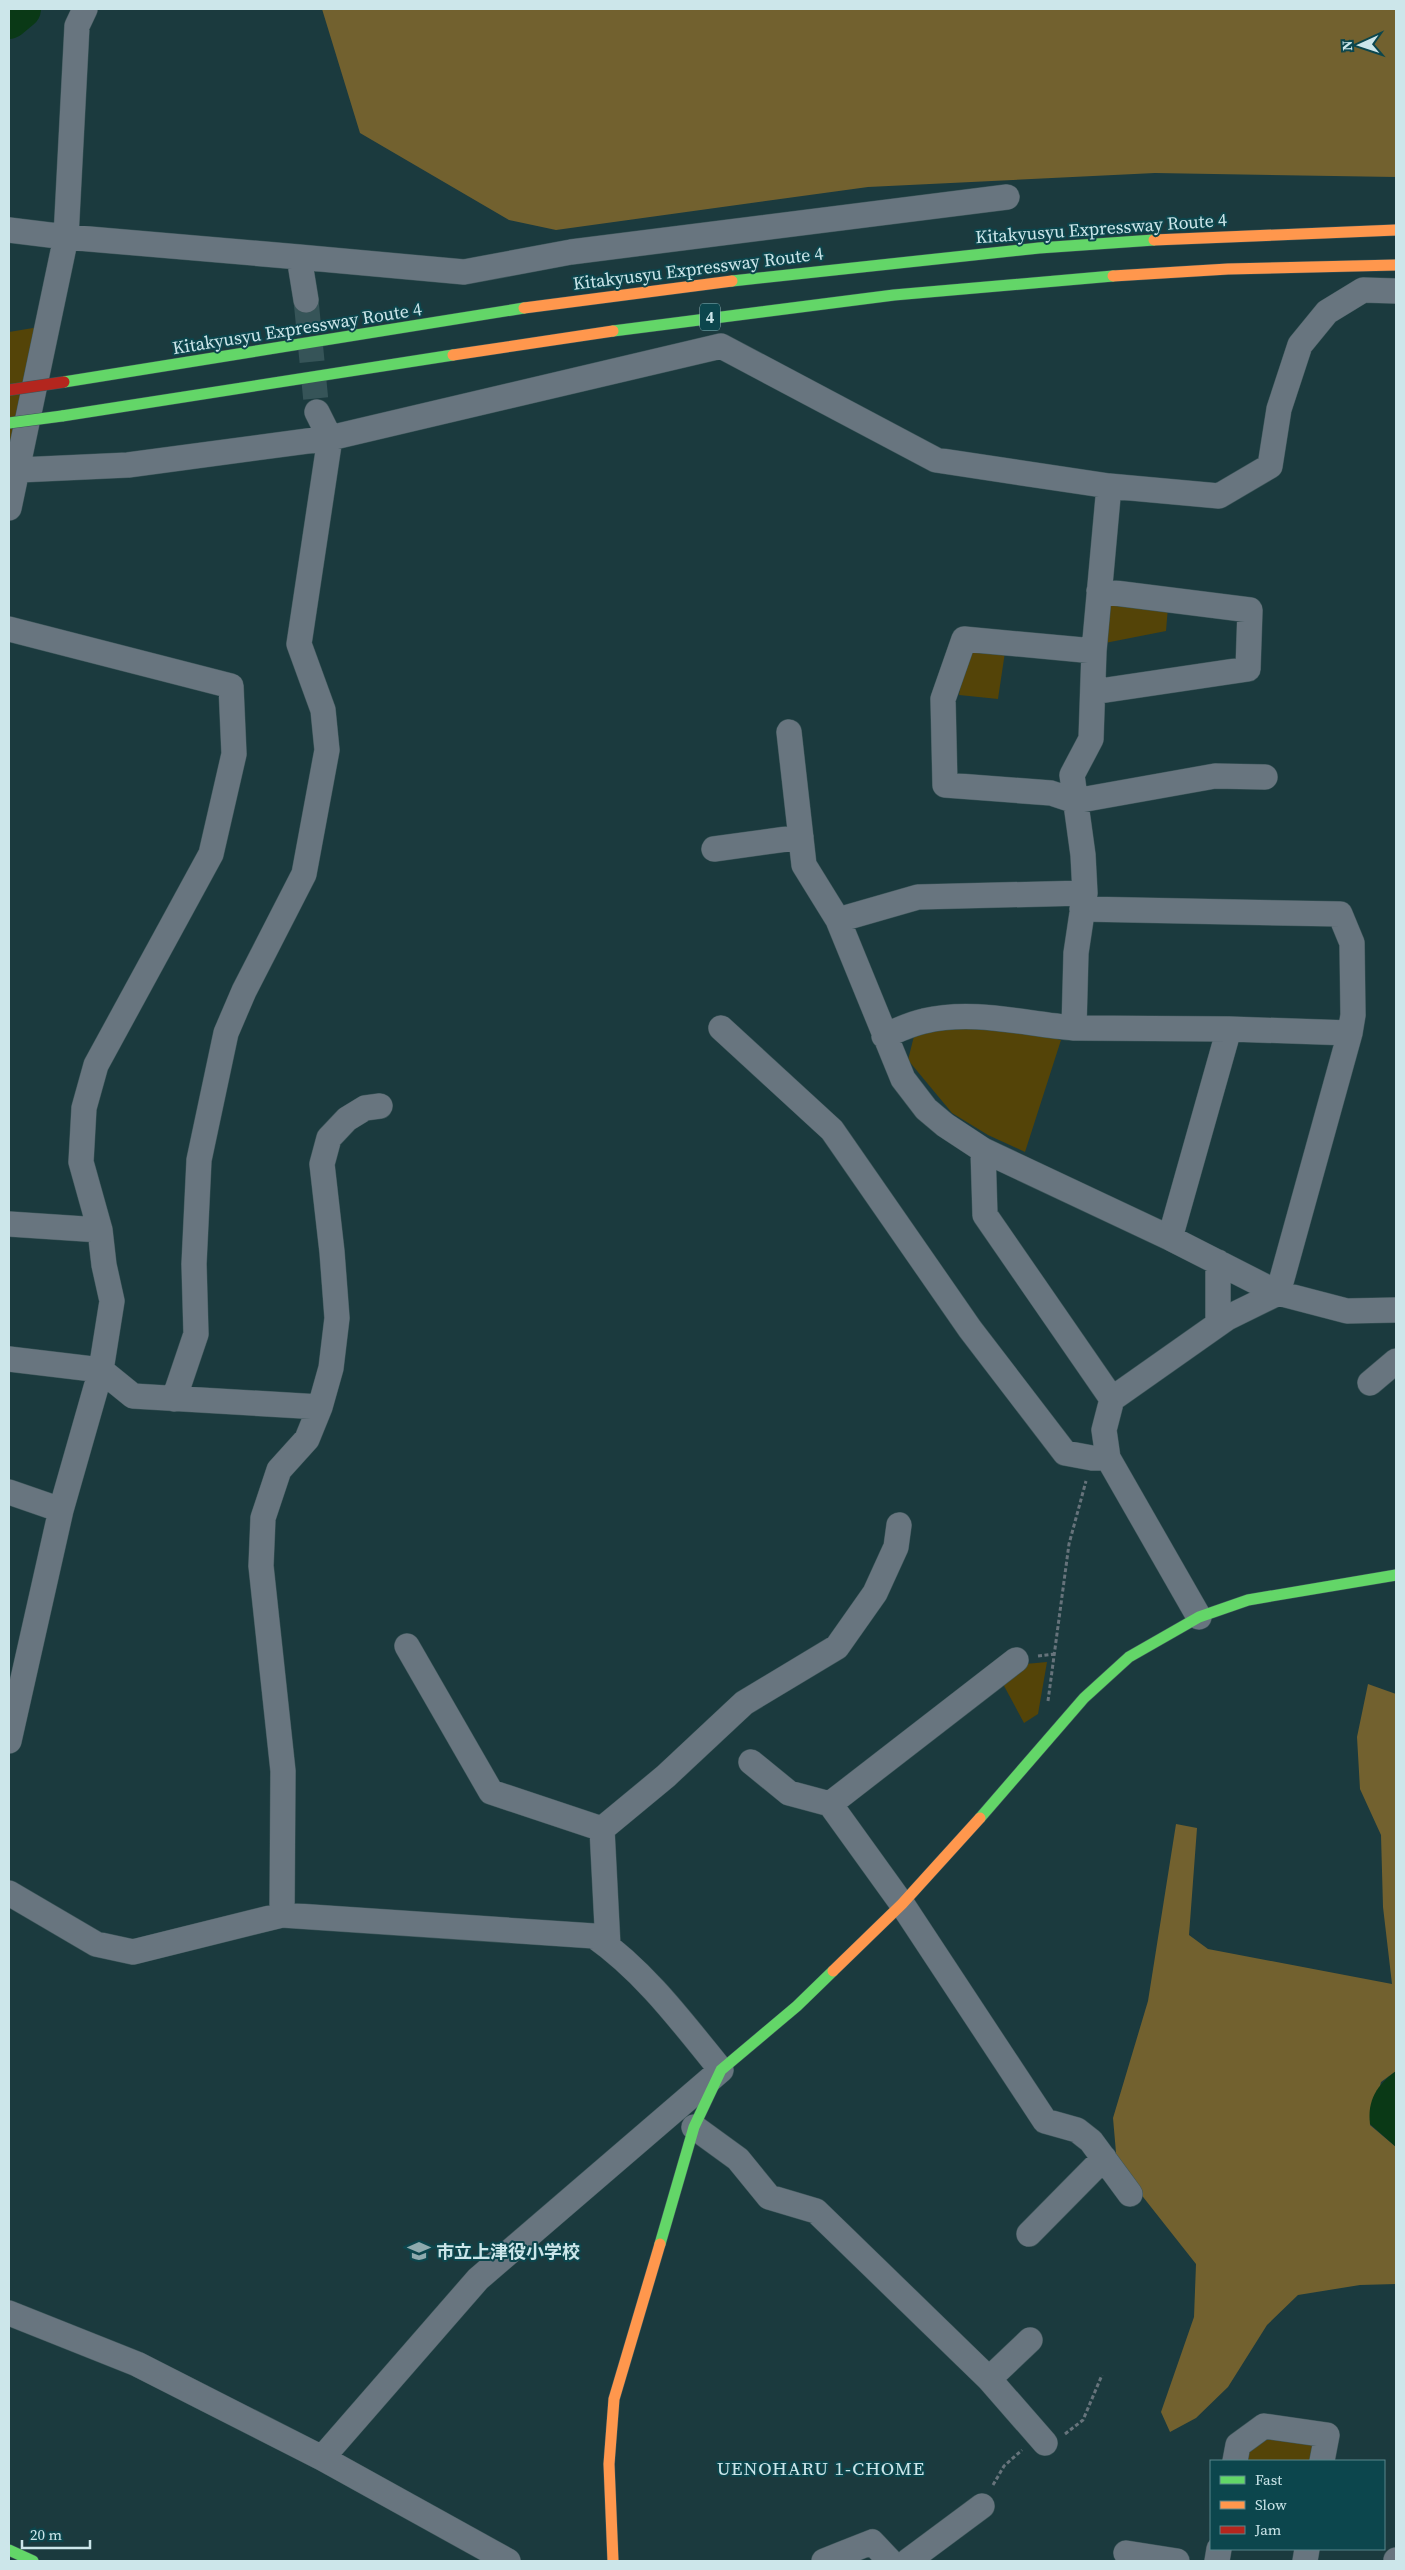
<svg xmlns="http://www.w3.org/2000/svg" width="1405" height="2570" font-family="'Source Serif 4','Noto Sans JP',serif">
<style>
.green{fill:#544408}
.forest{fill:#72612f}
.water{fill:#0a3916}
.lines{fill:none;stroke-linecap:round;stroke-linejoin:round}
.river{stroke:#0a3916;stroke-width:40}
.street-tunnel{stroke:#365458;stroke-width:25;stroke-dasharray:25 12;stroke-linecap:butt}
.street-casing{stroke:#3d565a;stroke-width:26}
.fast-casing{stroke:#3d565a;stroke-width:12}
.slow-casing{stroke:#3d565a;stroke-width:12}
.path{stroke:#66737b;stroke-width:3;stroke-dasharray:4 2.5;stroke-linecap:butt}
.street{stroke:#68757f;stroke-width:25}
.fast{stroke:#63d668;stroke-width:11}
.slow{stroke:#ff974d;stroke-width:11}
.fast-bridge-casing{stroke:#3d565a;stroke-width:12;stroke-linecap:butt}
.jam-bridge-casing{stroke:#3d565a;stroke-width:12;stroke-linecap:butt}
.fast-bridge{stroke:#63d668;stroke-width:11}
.jam-bridge{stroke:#b3261e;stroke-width:11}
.labels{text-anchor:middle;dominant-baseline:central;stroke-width:4;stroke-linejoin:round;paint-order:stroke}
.shield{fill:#0c464d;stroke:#92b6bb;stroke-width:1}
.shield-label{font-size:16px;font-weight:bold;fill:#cce6ea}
.street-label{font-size:18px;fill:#cce6ea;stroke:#0c464d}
.poi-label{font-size:18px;font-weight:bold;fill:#cce6ea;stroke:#0c464d;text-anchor:start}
.neighbourhood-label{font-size:19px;letter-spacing:1px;fill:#cce6ea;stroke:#0c464d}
</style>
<rect width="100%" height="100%" fill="#1b3a3e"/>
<path class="green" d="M39 327 9 455V332Z
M1114 600 1168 607 1166 631 1105 643 1107 605Z
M977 646 1005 652 998 699 959 695 965 654Z
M943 1027 1020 1030 1061 1040 1025 1152 988 1135 952 1113 908 1060 915 1032Z
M1047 1662 1038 1714 1024 1723 1003 1684 1025 1664Z
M1266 2433 1319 2440 1315 2461H1245L1248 2447Z"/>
<path class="forest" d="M322 9H1396V177L1155 173 868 187 556 230 509 220 360 133Z
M1368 1684 1396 1694V2071L1381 2082 1370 2125 1396 2147V2284L1360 2285 1298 2295 1267 2325 1228 2387 1196 2418 1170 2432 1161 2412 1194 2317 1196 2264 1117 2164 1113 2118 1148 2001 1176 1824 1197 1828 1189 1935 1208 1949 1392 1984 1383 1907 1381 1835 1360 1789 1357 1737Z"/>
<path class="water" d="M1396 2071V2147L1370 2124C1367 2100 1377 2085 1396 2071Z"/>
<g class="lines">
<path class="river" d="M9 19 21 9"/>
<path class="street-tunnel" d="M306 300 317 412"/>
<defs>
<path id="street" d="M9 230 66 237 299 257 306 300
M299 257 464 272 571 252 1007 197
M19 470 128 465 330 438 721 346 936 460 1109 486 1219 496 1270 466 1279 409 1300 345 1327 312 1363 290 1396 291
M1109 486 1094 651 1091 739 1072 775 1083 855 1085 893 1076 953 1074 1028 1229 1029 1350 1033
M9 508 66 237 77 26 85 9
M9 629 231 686 234 754 211 854 96 1065 84 1108 81 1162 100 1230 104 1265 112 1301 101 1370 61 1510 9 1741
M1094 651 964 639 943 699 945 785 1051 793 1075 801 1215 776 1265 777
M1093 692 1248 669 1250 610 1099 591
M789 732 804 865 838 920
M714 849 801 837
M1085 893 918 897 838 920 903 1079 926 1109 945 1125 983 1150 1170 1238 1278 1293 1347 1311 1396 1310
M1082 909 1340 914 1352 943 1353 1015 1350 1033 1278 1293 1227 1318 1112 1399 1104 1430 1108 1458 1199 1617
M721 1028 832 1130 970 1329 1065 1453 1092 1458H1108
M884 1036C896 1031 910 1024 924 1021 974 1009 1024 1024 1074 1028
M983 1150 985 1215 1112 1399
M9 1224 100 1230
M1170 1238 1229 1029
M1218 1262V1324
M9 1359 101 1370 133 1396 320 1407
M1370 1383 1396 1361
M174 1399 196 1334 194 1264 199 1160 226 1033 244 991 304 874 327 750 323 710 299 644 330 438 317 412
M9 1492 61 1510
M407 1646 491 1792 602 1829
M1016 1660 830 1804 902 1904 1045 2121 1077 2130 1091 2141 1130 2194
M751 1762 789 1793 830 1804
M9 1893 96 1944 133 1952 282 1915 594 1936C645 1972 682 2022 721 2070L478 2279 322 2458
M282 1915 283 1771 261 1566 263 1518 279 1470 307 1439 320 1407 331 1368 337 1318 332 1252 322 1164 329 1138 347 1119 365 1108 380 1106
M608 1946 602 1829 666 1776 744 1703 837 1647 875 1593 896 1547 899 1525
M694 2127 738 2159 769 2197 816 2211 989 2379 1045 2443
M1029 2234 1104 2158
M9 2313 137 2364 322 2458 508 2561
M989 2379 1030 2340
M1235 2461 1238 2445 1264 2426 1327 2435 1322 2461
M1126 2553 1177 2561
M824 2561 872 2542 890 2561
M908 2561 982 2506
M1217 2561 1219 2549
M1305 2561 1307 2549
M1396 2561V2560"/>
<path id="fast" d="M732 281 1039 248 1154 240
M613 331 894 295 1113 276
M64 382 524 308
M62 416 453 355
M980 1818 1084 1698 1129 1657 1199 1617 1248 1600 1396 1575
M660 2244 694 2127 721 2070 797 2006 833 1971
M9 2550 33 2561"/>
<path id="slow" d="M1154 240 1396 230
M1113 276 1228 269 1396 265
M524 308 732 281
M453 355 613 331
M833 1971 902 1904 980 1818
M613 2561 609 2464 614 2399 660 2244"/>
</defs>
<use href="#street" class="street-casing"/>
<use href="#fast" class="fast-casing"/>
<use href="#slow" class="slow-casing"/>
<path class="path" d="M1038 1656 1054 1654
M1048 1701 1069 1544 1086 1481
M1065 2434 1083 2420 1102 2375
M993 2485 1004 2466 1022 2450"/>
<use href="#street" class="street"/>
<use href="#fast" class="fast"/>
<use href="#slow" class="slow"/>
<defs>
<path id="fast-bridge" d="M9 423 62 416"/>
<path id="jam-bridge" d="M9 390 64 382"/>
</defs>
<use href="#fast-bridge" class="fast-bridge-casing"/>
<use href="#jam-bridge" class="jam-bridge-casing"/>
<use href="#fast-bridge" class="fast-bridge"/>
<use href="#jam-bridge" class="jam-bridge"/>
</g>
<defs>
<symbol id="school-bare" viewBox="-9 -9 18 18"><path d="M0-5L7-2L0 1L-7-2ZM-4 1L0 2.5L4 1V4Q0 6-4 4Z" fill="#8eaaae" stroke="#0c464d" stroke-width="2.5" paint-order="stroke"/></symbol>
</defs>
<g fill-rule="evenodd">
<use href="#school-bare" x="403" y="2235" width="32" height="32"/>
</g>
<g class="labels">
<rect class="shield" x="700" y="303.5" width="20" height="27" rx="4"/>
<g class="shield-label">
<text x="710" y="317">4</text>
</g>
<g class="street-label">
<text transform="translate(1101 228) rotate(-4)">Kitakyusyu Expressway Route 4</text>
<text transform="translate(698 268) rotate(-7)">Kitakyusyu Expressway Route 4</text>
<text transform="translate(297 328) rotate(-9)">Kitakyusyu Expressway Route 4</text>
</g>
<g class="poi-label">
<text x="436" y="2251">市立上津役小学校</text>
</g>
<g class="neighbourhood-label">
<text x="821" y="2468">UENOHARU 1-CHOME</text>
</g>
</g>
<rect width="1405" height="2570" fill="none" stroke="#cce6ea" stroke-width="20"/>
<rect x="1210" y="2460" width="175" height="90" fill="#0c464d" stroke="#59868c"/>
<rect x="1220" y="2476" width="25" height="8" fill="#63d668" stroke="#59868c"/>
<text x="1255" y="2485" font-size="15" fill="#cce6ea">Fast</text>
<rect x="1220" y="2501" width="25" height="8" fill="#ff974d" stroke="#59868c"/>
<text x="1255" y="2510" font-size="15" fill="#cce6ea">Slow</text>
<rect x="1220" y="2526" width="25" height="8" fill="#b3261e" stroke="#59868c"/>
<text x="1255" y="2535" font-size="15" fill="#cce6ea">Jam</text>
<g transform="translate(1360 45) rotate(267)" stroke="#0c464d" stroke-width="4" paint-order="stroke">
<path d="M0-4L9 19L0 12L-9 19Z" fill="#cce6ea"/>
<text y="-8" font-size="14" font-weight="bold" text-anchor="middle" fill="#cce6ea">N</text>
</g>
<path d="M22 2540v8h68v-8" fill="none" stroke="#cce6ea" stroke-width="2.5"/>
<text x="30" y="2540" font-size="15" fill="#cce6ea" stroke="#0c464d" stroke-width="4" paint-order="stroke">20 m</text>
</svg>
